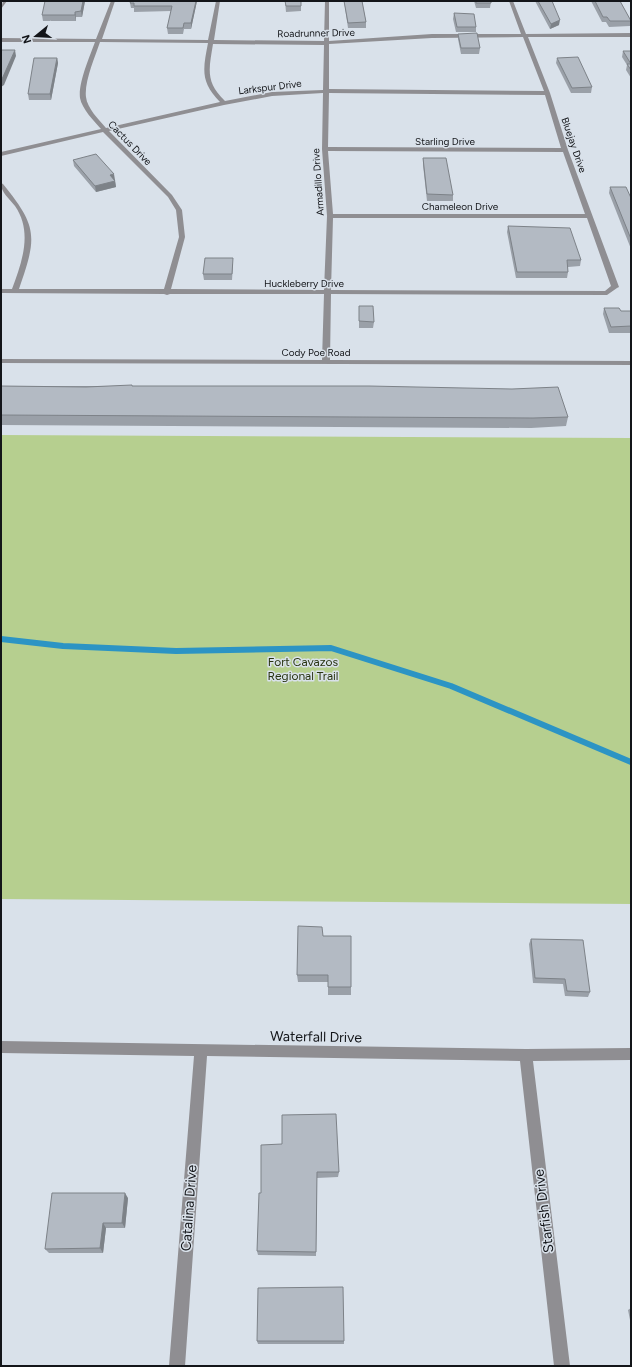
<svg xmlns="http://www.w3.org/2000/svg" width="632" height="1367" font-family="Figtree,sans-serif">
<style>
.green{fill:#b6cf8f}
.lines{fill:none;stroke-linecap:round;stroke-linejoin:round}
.stream{stroke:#2c94c4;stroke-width:6}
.street{fill:#8f8e92;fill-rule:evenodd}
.wall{fill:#9aa0a8}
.shaded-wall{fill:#7d8288}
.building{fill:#b3bac3;stroke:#7d8288}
.labels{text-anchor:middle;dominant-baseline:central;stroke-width:3;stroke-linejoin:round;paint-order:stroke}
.far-street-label{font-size:10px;fill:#131519;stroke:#d9e1ea}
.park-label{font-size:12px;fill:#283410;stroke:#d9e1ea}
.near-street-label{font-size:14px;fill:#131519;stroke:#d9e1ea}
</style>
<rect width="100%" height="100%" fill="#d9e1ea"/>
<path class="green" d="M1 435 631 438V904L1 899Z"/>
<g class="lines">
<path class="stream" d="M1 639 63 646 176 651 331 648 451 686 631 762"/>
<path class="street" d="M3 1H7L1 9Z
M111 1H115L102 39 208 40 216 1H220L214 40 324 41 325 1H329V41L432 34H521L509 1H513L526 34 631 33V37H528L550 93 568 150 619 287 617 288 607 295 331 294 330 360 631 361V365L1 363V359L322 360 324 294H170L167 295 164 294 1 293V289H12C22 262 33 232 15 206 9 198 1 193 1 183L3 184C38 227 37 237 19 289H164L179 237 176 210 168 197 103 132 1 156V152L101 129C94 121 82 109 80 98 78 83 90 56 95 42H1V38L96 39ZM523 37 544 91 329 89V44L432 38ZM100 42 208 43C203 69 200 82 220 102L106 128C99 120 87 108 86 97 84 82 95 57 100 42ZM213 44 324 45 323 90 272 92 225 101C205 82 209 69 213 44ZM323 93 322 149 327 216 324 290 171 289 185 237 182 210 172 195 109 131 224 105 272 96ZM329 93 545 95 561 148 328 147ZM328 151 563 152 585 214H333ZM333 218H587L611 286 605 291 331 290Z
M1 1041 526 1049 631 1048V1060L533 1061 570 1366H554L520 1061 207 1056 185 1366H169L194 1056 1 1053Z"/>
</g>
<path class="wall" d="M85 1 82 17H76V21H43L42 15Z
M197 1 191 29H184L183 34H168L167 28 171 11 134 12V8H131L130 3Z
M285 1H301V11L286 12Z
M344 1H362L366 22V28H348Z
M474 1H491L490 8H476Z
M535 1H552L559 25 550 29Z
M591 1H620L631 21 630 26 609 27 606 22H602Z
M454 13 476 27V32H456L453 19Z
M458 34 480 48 479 54H461L458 39Z
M623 51H631V78L626 70 627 65 622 57Z
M57 58 58 63 51 100H29L28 94Z
M557 58 592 87 591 93H571L556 63Z
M423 158 453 195V201H427L423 165Z
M73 160 115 180 116 187 96 192 74 166Z
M610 187 631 198V249L609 193Z
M508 226 581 260 580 266 568 267V272L567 278H516L507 232Z
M233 264 232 280H204L203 274Z
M359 306 374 322 373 328H359Z
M604 308 621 311H631V333H609L603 314Z
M1 386H133L568 417 566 426 531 428 1 425Z
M323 936 351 987V995H328V982H298L297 975Z
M531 939 590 992 588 997 565 996 563 984 533 983 529 944Z
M261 1145 339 1172 338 1177 317 1178 316 1256 258 1255 257 1251 261 1193Z
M128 1198 125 1228H106L103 1253H49L45 1249Z
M631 1308V1325L628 1310Z
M257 1341H344V1344H258Z"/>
<path class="shaded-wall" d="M83 1H85L82 17 81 11Z
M196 1H197L191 29V23Z
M75 12 76 17V21L75 15Z
M560 20 559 25 550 29 551 24Z
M15 50 16 56 4 85 1 87V80Z
M57 58 58 63 51 100 50 94Z
M114 174 115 180 111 181 110 175Z
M115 181 116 187 96 192 95 186Z
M125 1193 128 1198 125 1228 122 1223Z
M103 1223 106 1228 103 1253 100 1248Z"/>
<path class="building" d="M45 1H83L81 11 75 12V15H42Z
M131 1H196L191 23H184L183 28H167L172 6H134V3H130Z
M285 1H301V6H286Z
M344 1H362L366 22 348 23Z
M476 1H491V3H476Z
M538 1H552L560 20 551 24Z
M595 1H620L631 21H610L607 17H603Z
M454 13 474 14 476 27H457Z
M477 33 480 48H461L458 34Z
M1 50H15L2 79 1 80Z
M623 51H631V70L627 64H631Z
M578 57 592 87 572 88 557 58Z
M34 58H57L50 94H28Z
M96 154 114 174 110 175 115 181 95 186 73 160Z
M423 158H446L453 195 427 194Z
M610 187H626L631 198V239Z
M508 226 570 228 581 260H567L568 272H517Z
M205 258H233L232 274H203Z
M359 306H373L374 322 359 321Z
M604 308H619L621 311H631V326L611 327Z
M132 385V386H369L512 389 558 387 568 417 533 418 1 415V386L86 387Z
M298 926 322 927 323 936H351V987H328V975H297Z
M531 939 583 940 590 992 567 991 565 979 535 978Z
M336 1114 339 1172H317L316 1252 257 1251 259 1193H261V1145L282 1144V1115Z
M52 1193H125L122 1223H103L100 1248 45 1249Z
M343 1287 344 1341H257L258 1288Z"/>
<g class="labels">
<g class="far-street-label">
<text transform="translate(316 33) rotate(-1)">Roadrunner Drive</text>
<text transform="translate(270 87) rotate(-7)">Larkspur Drive</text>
<text x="445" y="141">Starling Drive</text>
<text transform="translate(130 143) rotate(46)">Cactus Drive</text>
<text transform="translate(574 145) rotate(71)">Bluejay Drive</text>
<text transform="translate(318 182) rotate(-94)">Armadillo Drive</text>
<text x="460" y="206">Chameleon Drive</text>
<text x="304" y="283">Huckleberry Drive</text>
<text x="316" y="352">Cody Poe Road</text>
</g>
<g class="park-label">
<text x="303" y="662">Fort Cavazos<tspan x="303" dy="14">Regional Trail</tspan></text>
</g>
<g class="near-street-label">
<text transform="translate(316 1037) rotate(1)">Waterfall Drive</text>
<text transform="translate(189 1208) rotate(-86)">Catalina Drive</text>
<text transform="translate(544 1211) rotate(-97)">Starfish Drive</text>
</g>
</g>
<rect width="632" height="1367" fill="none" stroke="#131519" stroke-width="4"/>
<g transform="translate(36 36) rotate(252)" stroke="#d9e1ea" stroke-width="3" paint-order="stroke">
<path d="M0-3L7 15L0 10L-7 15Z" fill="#131519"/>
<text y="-6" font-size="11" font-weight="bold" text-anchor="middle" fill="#131519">N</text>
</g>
</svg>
